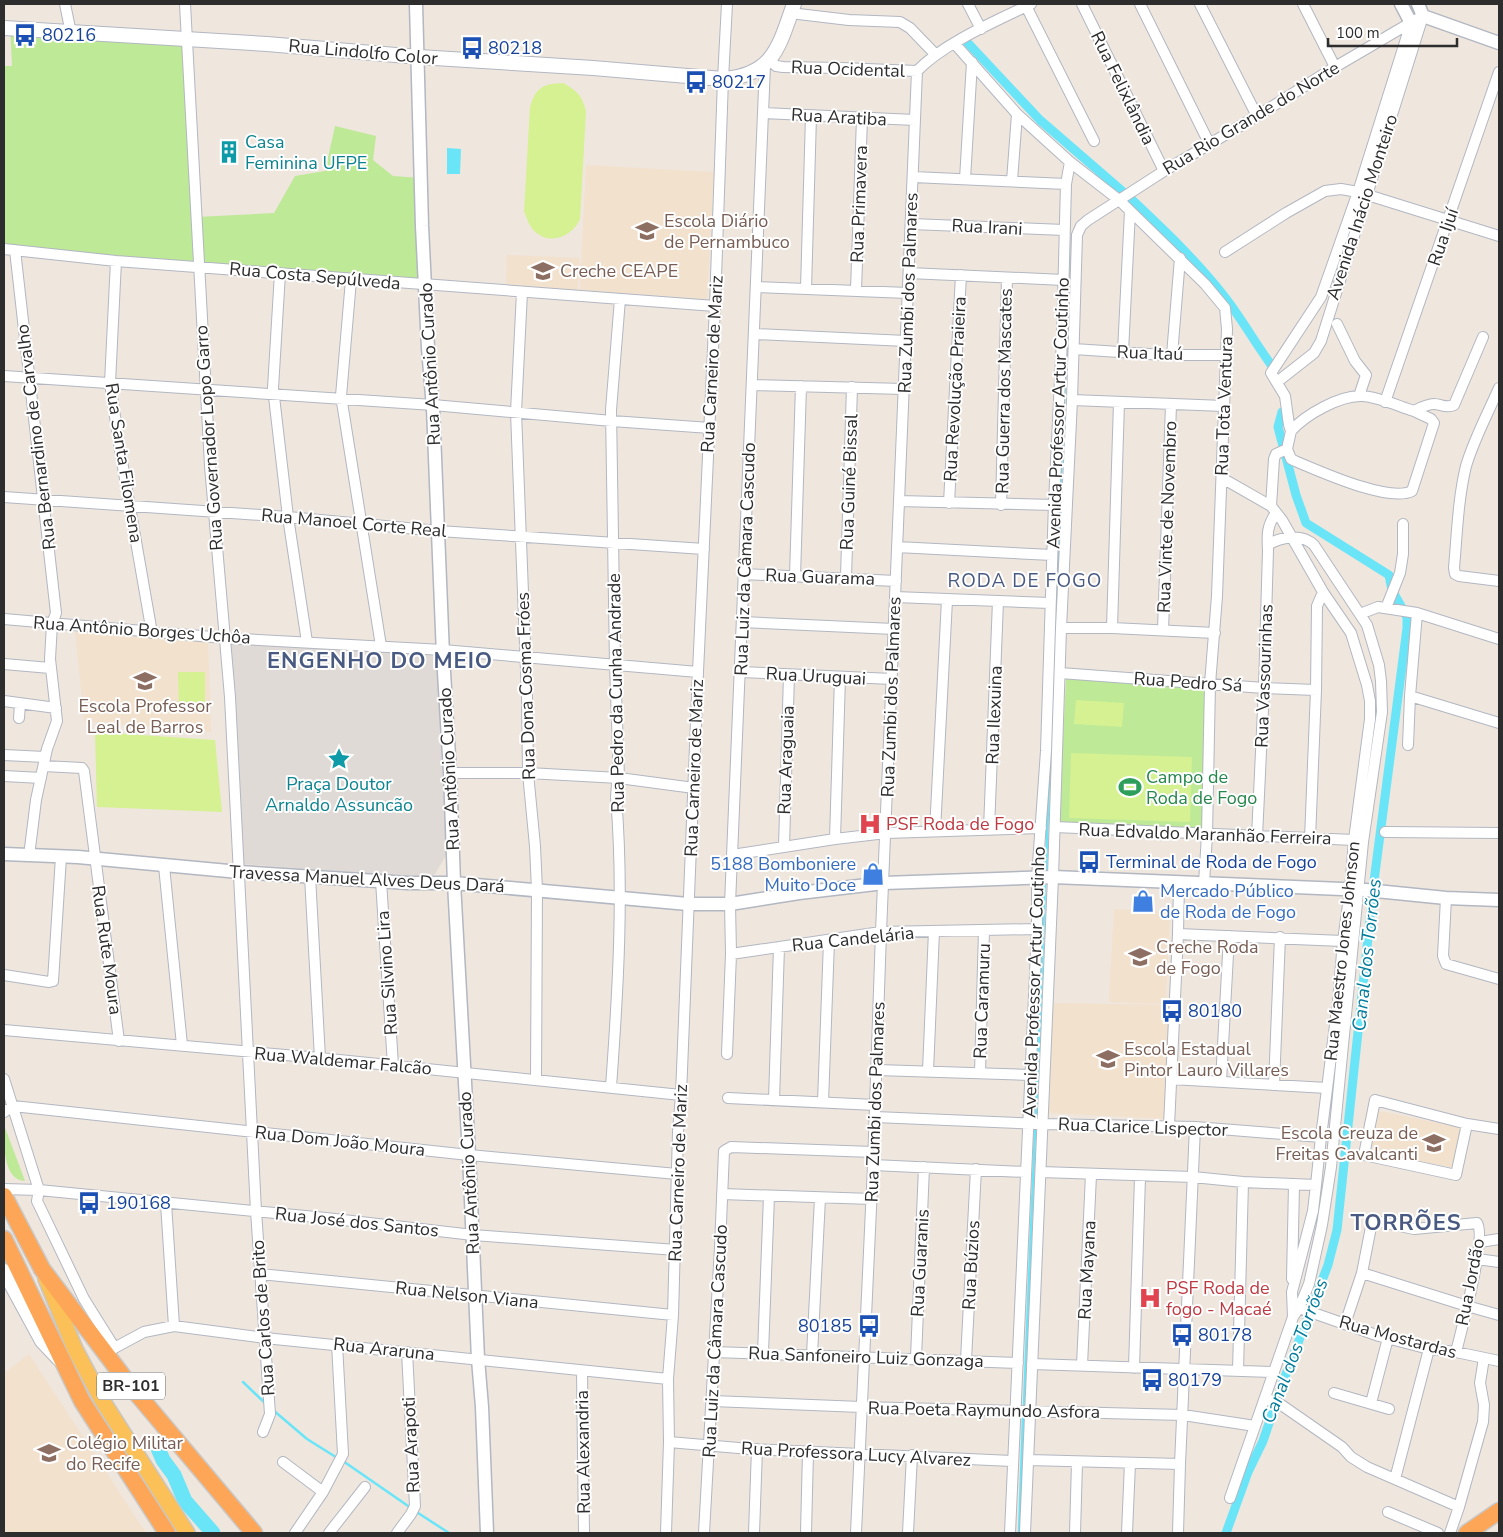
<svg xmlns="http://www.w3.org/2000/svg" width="1503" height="1537" font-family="'Nunito Sans',sans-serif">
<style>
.education{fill:#f2e1cd}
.green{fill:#bee997}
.pitch{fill:#d5f192}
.plaza{fill:#dfdad6}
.water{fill:#6ae5f8}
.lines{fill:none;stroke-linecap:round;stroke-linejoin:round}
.stream{stroke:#6ae5f8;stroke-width:2.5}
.canal{stroke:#6ae5f8;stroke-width:9}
.river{stroke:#6ae5f8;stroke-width:15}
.minor-casing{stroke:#b2b7c1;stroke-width:12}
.tertiary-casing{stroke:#b2b7c1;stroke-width:15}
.secondary-casing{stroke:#b2b7c1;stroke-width:16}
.primary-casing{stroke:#c8c8c8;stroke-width:18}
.trunk-casing{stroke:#c8c8c8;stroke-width:19}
.minor{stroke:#fff;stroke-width:10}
.tertiary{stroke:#fff;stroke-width:12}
.secondary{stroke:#fff;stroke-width:14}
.primary{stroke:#fbc057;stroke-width:15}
.trunk{stroke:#fda658;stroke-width:16}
.labels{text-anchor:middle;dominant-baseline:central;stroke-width:4;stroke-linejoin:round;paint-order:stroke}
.shield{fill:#fff;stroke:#6c6c6c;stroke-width:1}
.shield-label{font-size:16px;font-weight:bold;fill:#2d2d2d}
.transit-label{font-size:18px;fill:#164399;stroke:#fff;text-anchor:start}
.street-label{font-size:18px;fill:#2d2d2d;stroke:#fff}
.culture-label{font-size:18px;fill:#0d838f;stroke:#fff;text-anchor:start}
.education-label{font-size:18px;fill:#785e54;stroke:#fff;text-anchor:start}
.leisure-label{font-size:18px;fill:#27864d;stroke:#fff;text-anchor:start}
.health-label{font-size:18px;fill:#be3a42;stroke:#fff;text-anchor:start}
.shop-label{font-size:18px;fill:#366cbe;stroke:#fff;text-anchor:end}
.neighbourhood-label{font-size:19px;letter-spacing:1px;fill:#495a82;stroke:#fff}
.water-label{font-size:19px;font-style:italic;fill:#047b9b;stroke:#fff}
.district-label{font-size:22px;font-weight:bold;letter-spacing:1px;fill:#495a82;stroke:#fff}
</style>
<rect width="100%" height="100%" fill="#efe6de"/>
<path class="education" d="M586 165 714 172 707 299 580 290Z
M507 255 580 258 578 290 506 284Z
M75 629 208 641 211 732 84 721Z
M1114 909 1170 912 1166 1004 1109 1002Z
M1051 1003 1169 1005 1166 1119 1048 1113Z
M1379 1111 1463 1128 1455 1168 1371 1152Z
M29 1354 146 1533H4V1373Z"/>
<path class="green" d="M10 24 182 38 196 217 274 213 295 176 325 171 335 126 376 136 373 160 393 176 421 178 424 284 4 249V66H12Z
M1066 679 1209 686 1202 831 1059 824Z
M4 1125 25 1181C2 1180 4 1141 4 1125Z"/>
<path class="pitch" d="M563 83C577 91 582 95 586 111L580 219C574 234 553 245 538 234 530 229 527 219 524 211L530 107C536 87 543 84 563 83Z
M178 672H205V712H179Z
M1076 700 1124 703 1122 727 1074 724Z
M95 732 215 740 222 812 97 807Z
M1071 753 1192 757 1190 822 1069 818Z"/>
<path class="plaza" d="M232 641 341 648 436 656 437 660 446 852 445 857 435 874 430 877 424 878 243 864 230 643Z"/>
<path class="water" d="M447 148 461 149 460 174H447Z"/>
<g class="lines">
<path class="stream" d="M1054 652 1066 351
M1046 870 1049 778
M1036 1117 1045 884
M243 1382 265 1403
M1024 1404 1035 1131
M273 1410 307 1439 339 1459
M343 1461 411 1508
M415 1511 449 1533
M1019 1533 1023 1418"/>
<path class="canal" d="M967 42 1040 120 1122 191
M1128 196C1162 228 1195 259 1224 296 1242 319 1255 343 1272 366
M1226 1533 1248 1472 1263 1441 1283 1382 1328 1265 1337 1230 1374 881 1407 628V617L1392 590 1389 575 1306 523 1296 495 1278 427 1282 412"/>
<path class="river" d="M157 1446 163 1460 174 1475 185 1501 213 1533"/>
<defs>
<path id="minor" d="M65 4 71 33
M185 4 210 466 230 697 256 1211 270 1414 263 1432
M968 4 981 29
M1025 4 1094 141
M1082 4 1164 171
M1140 4 1210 145
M1200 4 1257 116
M1303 4 1335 67
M790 13 849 20 900 22 910 28 936 55
M955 44 1017 114 1070 162 1119 200 1205 284 1225 308 1227 329 1217 596 1210 684 1207 835 1204 883
M769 59 776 66 783 67 841 68 917 71C944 43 996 21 1031 4
M763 113 915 120
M913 177 1066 184
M965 179 972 62
M1012 181 1017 114
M911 224 1064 230
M4 249 116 261 715 306
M15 250 56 613 52 624 50 659 57 721 47 749 36 800 29 856
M1225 252 1286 213 1325 191 1341 189 1358 192 1499 236
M116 261 110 383 120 450 152 633
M280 273 273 388 288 517 307 642
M909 273 1064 280
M351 280 341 396 381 646
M756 287 908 293
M806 289 811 116
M856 290 862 118
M522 292 516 412 527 696 528 773 535 846 537 890 536 1079
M1337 324 1355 361 1366 375 1359 396
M755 334 906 341
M1074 349 1164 355H1226
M1123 352 1130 211
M1172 355 1180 258
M4 376 433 405 612 421 710 428
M1277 382 1314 353 1321 341 1423 16
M753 385 904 389
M1499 388C1488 413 1474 439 1466 466 1458 499 1457 534 1454 568L1455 574 1459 576 1499 581
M1072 400 1224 406
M1385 402 1499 72
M1291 431C1305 415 1340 395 1362 396 1379 397 1398 406 1414 411 1420 408 1427 404 1434 404 1441 404 1446 409 1454 405L1483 337
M1287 449 1291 431 1289 425 1285 396 1271 373 1321 297 1358 192 1411 23
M1287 449 1291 459 1295 461C1319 471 1389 503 1412 491L1434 423 1431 419 1414 411
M1222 478 1271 506 1282 520 1323 592 1351 633 1367 685 1370 701V719L1354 840 1350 890 1343 941 1338 1001 1321 1137 1316 1185 1313 1211 1292 1292 1293 1317
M4 497 288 517 439 531 704 549
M899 501 1054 505
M949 503 961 275
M1001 505 1007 278
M1271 506 1274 459 1276 454 1287 449
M897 547 1052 555
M743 574 896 581
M795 576 801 386
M846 577 852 387
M895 597 1050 603
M1386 608 1400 573 1403 554V524
M1360 614 1378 607 1417 613 1499 639
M4 619 224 638 443 650 698 672
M742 622 894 629
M1061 628H1112L1215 633
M1112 628 1119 402
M1163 630 1171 405
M4 664 50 668
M741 672 892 679
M1060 673 1264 688 1316 690
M1410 696 1499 723
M4 701 56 708
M19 718 20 704
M1408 745 1410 696 1417 613
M4 755 45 757
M44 766 82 768 84 771 119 1041
M450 773H528L619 778 694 788
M4 776 41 778
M1055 827 1354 840
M989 829 998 601
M935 831 947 600
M1385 832 1499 833
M1257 837 1264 688 1268 550C1267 535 1267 525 1276 513
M835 839 840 678
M1310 839 1316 690 1317 606 1323 592
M784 846 789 675
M732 855 835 839 886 833 1041 828
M164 866 182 1045
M310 876 320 1058
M381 881 393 1065
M1446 898 1443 956 1446 964 1499 979
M1178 934 1343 941
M731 954 881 932 1037 929
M4 975 49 982 53 981 61 857
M4 1030 320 1058 681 1095
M727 1054 731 954 730 904 765 65
M877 1070 1030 1075
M928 1071 934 931
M980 1073 984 930
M4 1079 39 1190 37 1201 84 1299 114 1347
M1171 1079 1327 1088
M1221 1082 1229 936
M1274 1085 1280 937
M611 1087C618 991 624 893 616 797L617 784 619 778 615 664 611 410 620 299
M728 1098 875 1105
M774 1100 779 947
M823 1102 829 941
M4 1112 13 1106 469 1155 677 1174
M875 1117 1042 1124 1195 1127 1321 1137
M1467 1124 1456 1175 1364 1155 1375 1100 1467 1124 1499 1129
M1169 1126 1178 934 1179 882
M873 1165 1026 1172
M1041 1172 1193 1177 1243 1182 1316 1185
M4 1189 39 1190 326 1218 473 1235 676 1250
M722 1194 872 1199
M166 1203 174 1326
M1480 1242 1499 1239
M1477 1259 1499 1262
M1362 1273 1467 1306 1499 1315
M260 1274 673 1315
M1292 1279 1294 1185
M1299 1308 1379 1336 1429 1349 1456 1352 1499 1361
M1345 1324 1362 1273 1372 1222 1376 1221 1414 1229 1477 1223C1487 1236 1461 1332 1456 1352
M714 1352 1018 1363
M105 1353 144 1332 174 1326 265 1338 668 1379
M763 1353 769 1196
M812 1355 820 1198
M916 1358 924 1167
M966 1360 976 1169
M1032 1364 1274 1372
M1082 1365 1091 1175
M1134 1368 1140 1177
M582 1371 584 1533
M1238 1371 1243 1182
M1334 1393 1389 1409
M1265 1398 1280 1404 1342 1447 1351 1457 1367 1467 1459 1507
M712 1401 861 1407 1183 1415 1255 1426
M1371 1403 1388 1338
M669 1442 750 1449 1012 1461
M1029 1460 1180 1464
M283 1462 323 1492
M1395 1479 1429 1349
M1230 1498 1293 1317 1299 1308 1309 1284 1322 1225 1331 1167 1363 842 1382 712 1381 681 1379 665 1367 625 1314 545C1302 533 1280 537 1268 545
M1388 1512 1438 1533
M295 1533 323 1492 343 1454 337 1344
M329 1533 365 1487
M397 1533 411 1514 415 1506 407 1352
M666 1533 669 1442 668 1379 673 1315 678 1132 681 1095 698 672 715 306 723 79 727 4
M704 1533 720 1247 724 1151 731 1147 873 1152
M754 1533 757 1449
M806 1533 808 1452
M856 1533 873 1165 881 932 917 71
M908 1533 912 1455
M1010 1533 1037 929V878L1046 751 1054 503 1062 339 1066 184 1070 162
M1025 1533 1053 877 1061 628 1072 400 1077 235 1081 226 1088 220 1164 171 1257 116 1335 67 1417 19
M1075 1533 1077 1463
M1127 1533 1130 1463
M1178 1533 1180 1464 1195 1127
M1450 1533 1459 1507 1483 1422 1484 1405 1480 1383 1484 1358"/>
<path id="tertiary" d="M416 4 422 226 428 348 433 408 443 655 450 773 454 883 469 1155 478 1359 482 1407 487 1533
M1401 4 1411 23
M1418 4 1423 16
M1423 16 1499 43
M4 854 78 857 239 872 408 883H454L688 904H730L799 893 884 883 1053 877 1366 890 1446 898 1499 900"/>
<path id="secondary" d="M4 28 267 44 419 57 593 68 723 79C774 75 779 46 794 4
M4 1271 42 1341 59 1359"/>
<path id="primary" d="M46 1279 75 1349 102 1400 187 1533"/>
<path id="trunk" d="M4 1196 42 1269 128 1383 254 1533
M4 1239 82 1401 167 1533
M1467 1533 1499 1511"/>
</defs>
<use href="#minor" class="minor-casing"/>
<use href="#tertiary" class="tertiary-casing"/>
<use href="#secondary" class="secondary-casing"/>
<use href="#primary" class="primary-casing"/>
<use href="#trunk" class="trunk-casing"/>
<use href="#minor" class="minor"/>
<use href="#tertiary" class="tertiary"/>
<use href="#secondary" class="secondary"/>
<use href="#primary" class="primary"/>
<use href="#trunk" class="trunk"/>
</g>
<defs>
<symbol id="bus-bare" viewBox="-9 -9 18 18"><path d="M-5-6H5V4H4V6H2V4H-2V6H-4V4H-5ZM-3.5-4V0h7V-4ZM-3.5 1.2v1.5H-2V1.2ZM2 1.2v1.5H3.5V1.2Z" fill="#1a4fb4" stroke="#fff" stroke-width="2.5" paint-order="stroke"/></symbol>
<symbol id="building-bare" viewBox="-9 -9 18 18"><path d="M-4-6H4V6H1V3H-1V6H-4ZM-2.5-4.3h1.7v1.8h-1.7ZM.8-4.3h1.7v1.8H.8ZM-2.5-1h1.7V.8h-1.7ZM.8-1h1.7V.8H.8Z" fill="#0f9aa8" stroke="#fff" stroke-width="2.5" paint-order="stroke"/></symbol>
<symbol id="school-bare" viewBox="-9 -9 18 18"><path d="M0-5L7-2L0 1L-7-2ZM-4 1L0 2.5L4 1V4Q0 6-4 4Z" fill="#8d6e63" stroke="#fff" stroke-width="2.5" paint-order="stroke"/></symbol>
<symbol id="sight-bare" viewBox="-9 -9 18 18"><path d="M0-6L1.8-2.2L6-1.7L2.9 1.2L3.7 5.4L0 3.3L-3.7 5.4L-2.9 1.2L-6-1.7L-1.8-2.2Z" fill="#0f9aa8" stroke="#fff" stroke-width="2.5" paint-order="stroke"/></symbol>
<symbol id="stadium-bare" viewBox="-9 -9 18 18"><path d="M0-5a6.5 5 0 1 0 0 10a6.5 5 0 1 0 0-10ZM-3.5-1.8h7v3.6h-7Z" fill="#2e9e5b" stroke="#fff" stroke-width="2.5" paint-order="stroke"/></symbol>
<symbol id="hospital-bare" viewBox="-9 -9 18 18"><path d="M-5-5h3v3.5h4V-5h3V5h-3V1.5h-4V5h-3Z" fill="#e0444e" stroke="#fff" stroke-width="2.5" paint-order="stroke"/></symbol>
<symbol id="shop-bare" viewBox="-9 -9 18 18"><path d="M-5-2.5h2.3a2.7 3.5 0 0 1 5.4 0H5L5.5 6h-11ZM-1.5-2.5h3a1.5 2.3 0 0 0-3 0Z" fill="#3f7fe0" stroke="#fff" stroke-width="2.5" paint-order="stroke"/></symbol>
</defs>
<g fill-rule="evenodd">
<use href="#bus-bare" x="9" y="19" width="32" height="32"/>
<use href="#bus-bare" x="456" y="32" width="32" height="32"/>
<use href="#bus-bare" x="680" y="66" width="32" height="32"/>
<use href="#building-bare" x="213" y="136" width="32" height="32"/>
<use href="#school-bare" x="631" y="215" width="32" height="32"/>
<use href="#school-bare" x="527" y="255" width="32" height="32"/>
<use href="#school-bare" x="129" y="665" width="32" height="32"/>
<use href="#sight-bare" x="323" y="743" width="32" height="32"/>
<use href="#stadium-bare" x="1114" y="771" width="32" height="32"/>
<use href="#hospital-bare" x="854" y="808" width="32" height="32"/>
<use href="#bus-bare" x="1073" y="846" width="32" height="32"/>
<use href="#shop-bare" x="857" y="858" width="32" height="32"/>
<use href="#shop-bare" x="1127" y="885" width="32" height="32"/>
<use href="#school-bare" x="1124" y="941" width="32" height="32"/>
<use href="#bus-bare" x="1156" y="995" width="32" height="32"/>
<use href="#school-bare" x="1092" y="1043" width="32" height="32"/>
<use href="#school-bare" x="1418" y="1127" width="32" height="32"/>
<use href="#bus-bare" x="73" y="1187" width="32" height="32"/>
<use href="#hospital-bare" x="1134" y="1282" width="32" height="32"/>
<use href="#bus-bare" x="853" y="1310" width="32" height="32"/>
<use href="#bus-bare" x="1166" y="1319" width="32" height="32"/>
<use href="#bus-bare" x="1136" y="1364" width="32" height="32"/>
<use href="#school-bare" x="33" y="1437" width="32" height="32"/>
</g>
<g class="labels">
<rect class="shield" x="97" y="1372.5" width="68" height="27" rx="4"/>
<g class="shield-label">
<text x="131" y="1386">BR-101</text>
</g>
<g class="transit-label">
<text x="42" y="35">80216</text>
<text x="488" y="48">80218</text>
<text x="712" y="82">80217</text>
<text x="1106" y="862">Terminal de Roda de Fogo</text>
<text x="1188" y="1011">80180</text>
<text x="106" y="1203">190168</text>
<text x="852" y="1326" text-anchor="end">80185</text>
<text x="1198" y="1335">80178</text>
<text x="1168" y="1380">80179</text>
</g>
<g class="street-label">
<text transform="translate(363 52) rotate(5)">Rua Lindolfo Color</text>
<text transform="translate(848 69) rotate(2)">Rua Ocidental</text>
<text transform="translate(1123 88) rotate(64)">Rua Felixlândia</text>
<text transform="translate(839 117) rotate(3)">Rua Aratiba</text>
<text transform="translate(1251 118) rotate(-31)">Rua Rio Grande do Norte</text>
<text transform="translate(859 204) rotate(-88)">Rua Primavera</text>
<text transform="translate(1362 207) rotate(-72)">Avenida Inácio Monteiro</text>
<text transform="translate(987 227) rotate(3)">Rua Irani</text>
<text transform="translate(1443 237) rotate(-71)">Rua Ijuí</text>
<text transform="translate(315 276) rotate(5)">Rua Costa Sepúlveda</text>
<text transform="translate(908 293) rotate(-88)">Rua Zumbi dos Palmares</text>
<text transform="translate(1150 353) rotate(2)">Rua Itaú</text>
<text transform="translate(430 364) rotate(-93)">Rua Antônio Curado</text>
<text transform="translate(712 364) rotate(-87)">Rua Carneiro de Mariz</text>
<text transform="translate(955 389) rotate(-87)">Rua Revolução Praieira</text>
<text transform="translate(1004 391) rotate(-89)">Rua Guerra dos Mascates</text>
<text transform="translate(1224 406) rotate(-88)">Rua Tota Ventura</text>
<text transform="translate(1058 413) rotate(-88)">Avenida Professor Artur Coutinho</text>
<text transform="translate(36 437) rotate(-97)">Rua Bernardino de Carvalho</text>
<text transform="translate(209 438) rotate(-94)">Rua Governador Lopo Garro</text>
<text transform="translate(124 463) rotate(81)">Rua Santa Filomena</text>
<text transform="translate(849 482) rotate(-88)">Rua Guiné Bissal</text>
<text transform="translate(1167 517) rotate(-88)">Rua Vinte de Novembro</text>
<text transform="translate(354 523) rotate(5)">Rua Manoel Corte Real</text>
<text transform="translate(745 559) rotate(-88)">Rua Luiz da Câmara Cascudo</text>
<text transform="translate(820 577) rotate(2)">Rua Guarama</text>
<text transform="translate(142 630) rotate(4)">Rua Antônio Borges Uchôa</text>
<text transform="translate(816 676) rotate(3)">Rua Uruguai</text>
<text transform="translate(1264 676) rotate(-88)">Rua Vassourinhas</text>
<text transform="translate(1188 682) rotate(4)">Rua Pedro Sá</text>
<text transform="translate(526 686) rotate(-92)">Rua Dona Cosma Fróes</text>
<text transform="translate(616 693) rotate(-91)">Rua Pedro da Cunha Andrade</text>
<text transform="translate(891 697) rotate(-88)">Rua Zumbi dos Palmares</text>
<text transform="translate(994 715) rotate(-88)">Rua Ilexuina</text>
<text transform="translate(786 760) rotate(-88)">Rua Araguaia</text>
<text transform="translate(694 768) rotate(-88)">Rua Carneiro de Mariz</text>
<text transform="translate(449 769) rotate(-93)">Rua Antônio Curado</text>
<text transform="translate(1205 834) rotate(2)">Rua Edvaldo Maranhão Ferreira</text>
<text transform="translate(367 879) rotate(3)">Travessa Manuel Alves Deus Dará</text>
<text transform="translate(853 939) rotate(-6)">Rua Candelária</text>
<text transform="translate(107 950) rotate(82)">Rua Rute Moura</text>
<text transform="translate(1342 951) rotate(-84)">Rua Maestro Jones Johnson</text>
<text transform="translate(387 973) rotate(-94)">Rua Silvino Lira</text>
<text transform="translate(1034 982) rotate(-88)">Avenida Professor Artur Coutinho</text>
<text transform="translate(982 1001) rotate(-88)">Rua Caramuru</text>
<text transform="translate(343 1061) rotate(5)">Rua Waldemar Falcão</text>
<text transform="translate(875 1102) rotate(-88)">Rua Zumbi dos Palmares</text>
<text transform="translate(1143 1127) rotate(2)">Rua Clarice Lispector</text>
<text transform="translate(340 1141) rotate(6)">Rua Dom João Moura</text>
<text transform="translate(469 1173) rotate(-93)">Rua Antônio Curado</text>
<text transform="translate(678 1173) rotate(-88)">Rua Carneiro de Mariz</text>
<text transform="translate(357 1222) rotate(6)">Rua José dos Santos</text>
<text transform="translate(920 1263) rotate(-87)">Rua Guaranis</text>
<text transform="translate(971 1265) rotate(-87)">Rua Búzios</text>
<text transform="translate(1087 1270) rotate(-87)">Rua Mayana</text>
<text transform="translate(1470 1282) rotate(-79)">Rua Jordão</text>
<text transform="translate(467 1295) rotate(6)">Rua Nelson Viana</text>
<text transform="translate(263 1318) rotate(-94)">Rua Carlos de Brito</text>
<text transform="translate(1398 1337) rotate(15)">Rua Mostardas</text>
<text transform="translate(715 1341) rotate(-87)">Rua Luiz da Câmara Cascudo</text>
<text transform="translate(384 1349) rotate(6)">Rua Araruna</text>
<text transform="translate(866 1357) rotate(2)">Rua Sanfoneiro Luiz Gonzaga</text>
<text transform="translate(984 1410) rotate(1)">Rua Poeta Raymundo Asfora</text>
<text transform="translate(411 1445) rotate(-93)">Rua Arapoti</text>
<text transform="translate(583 1452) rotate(-91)">Rua Alexandria</text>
<text transform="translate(856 1454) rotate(3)">Rua Professora Lucy Alvarez</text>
</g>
<g class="culture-label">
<text x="245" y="142">Casa<tspan x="245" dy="21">Feminina UFPE</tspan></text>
<text x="339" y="784" text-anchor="middle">Praça Doutor<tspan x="339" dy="21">Arnaldo Assuncão</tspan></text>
</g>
<g class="education-label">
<text x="664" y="221">Escola Diário<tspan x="664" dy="21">de Pernambuco</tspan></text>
<text x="560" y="271">Creche CEAPE</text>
<text x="145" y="706" text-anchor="middle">Escola Professor<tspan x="145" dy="21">Leal de Barros</tspan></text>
<text x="1156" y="947">Creche Roda<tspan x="1156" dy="21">de Fogo</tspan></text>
<text x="1124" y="1049">Escola Estadual<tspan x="1124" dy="21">Pintor Lauro Villares</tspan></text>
<text x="1418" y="1133" text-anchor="end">Escola Creuza de<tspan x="1418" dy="21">Freitas Cavalcanti</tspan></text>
<text x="66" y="1443">Colégio Militar<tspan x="66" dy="21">do Recife</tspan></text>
</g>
<g class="leisure-label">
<text x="1146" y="777">Campo de<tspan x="1146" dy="21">Roda de Fogo</tspan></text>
</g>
<g class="health-label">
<text x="886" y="824">PSF Roda de Fogo</text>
<text x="1166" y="1288">PSF Roda de<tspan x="1166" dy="21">fogo - Macaé</tspan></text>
</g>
<g class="shop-label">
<text x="856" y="864">5188 Bomboniere<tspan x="856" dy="21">Muito Doce</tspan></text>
<text x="1160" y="891" text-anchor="start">Mercado Público<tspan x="1160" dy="21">de Roda de Fogo</tspan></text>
</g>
<g class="neighbourhood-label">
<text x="1025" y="581">RODA DE FOGO</text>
</g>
<g class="water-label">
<text transform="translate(1367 955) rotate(-84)">Canal dos Torrões</text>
<text transform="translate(1295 1351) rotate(-69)">Canal dos Torrões</text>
</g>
<g class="district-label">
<text x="380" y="661">ENGENHO DO MEIO</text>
<text x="1406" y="1223">TORRÕES</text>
</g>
</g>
<rect width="1503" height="1537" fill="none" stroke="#2d2d2d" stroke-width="10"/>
<path d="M1328 38v8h129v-8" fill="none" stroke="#2d2d2d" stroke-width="2.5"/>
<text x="1336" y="38" font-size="15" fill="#2d2d2d" stroke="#ffffff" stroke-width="4" paint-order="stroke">100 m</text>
</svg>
